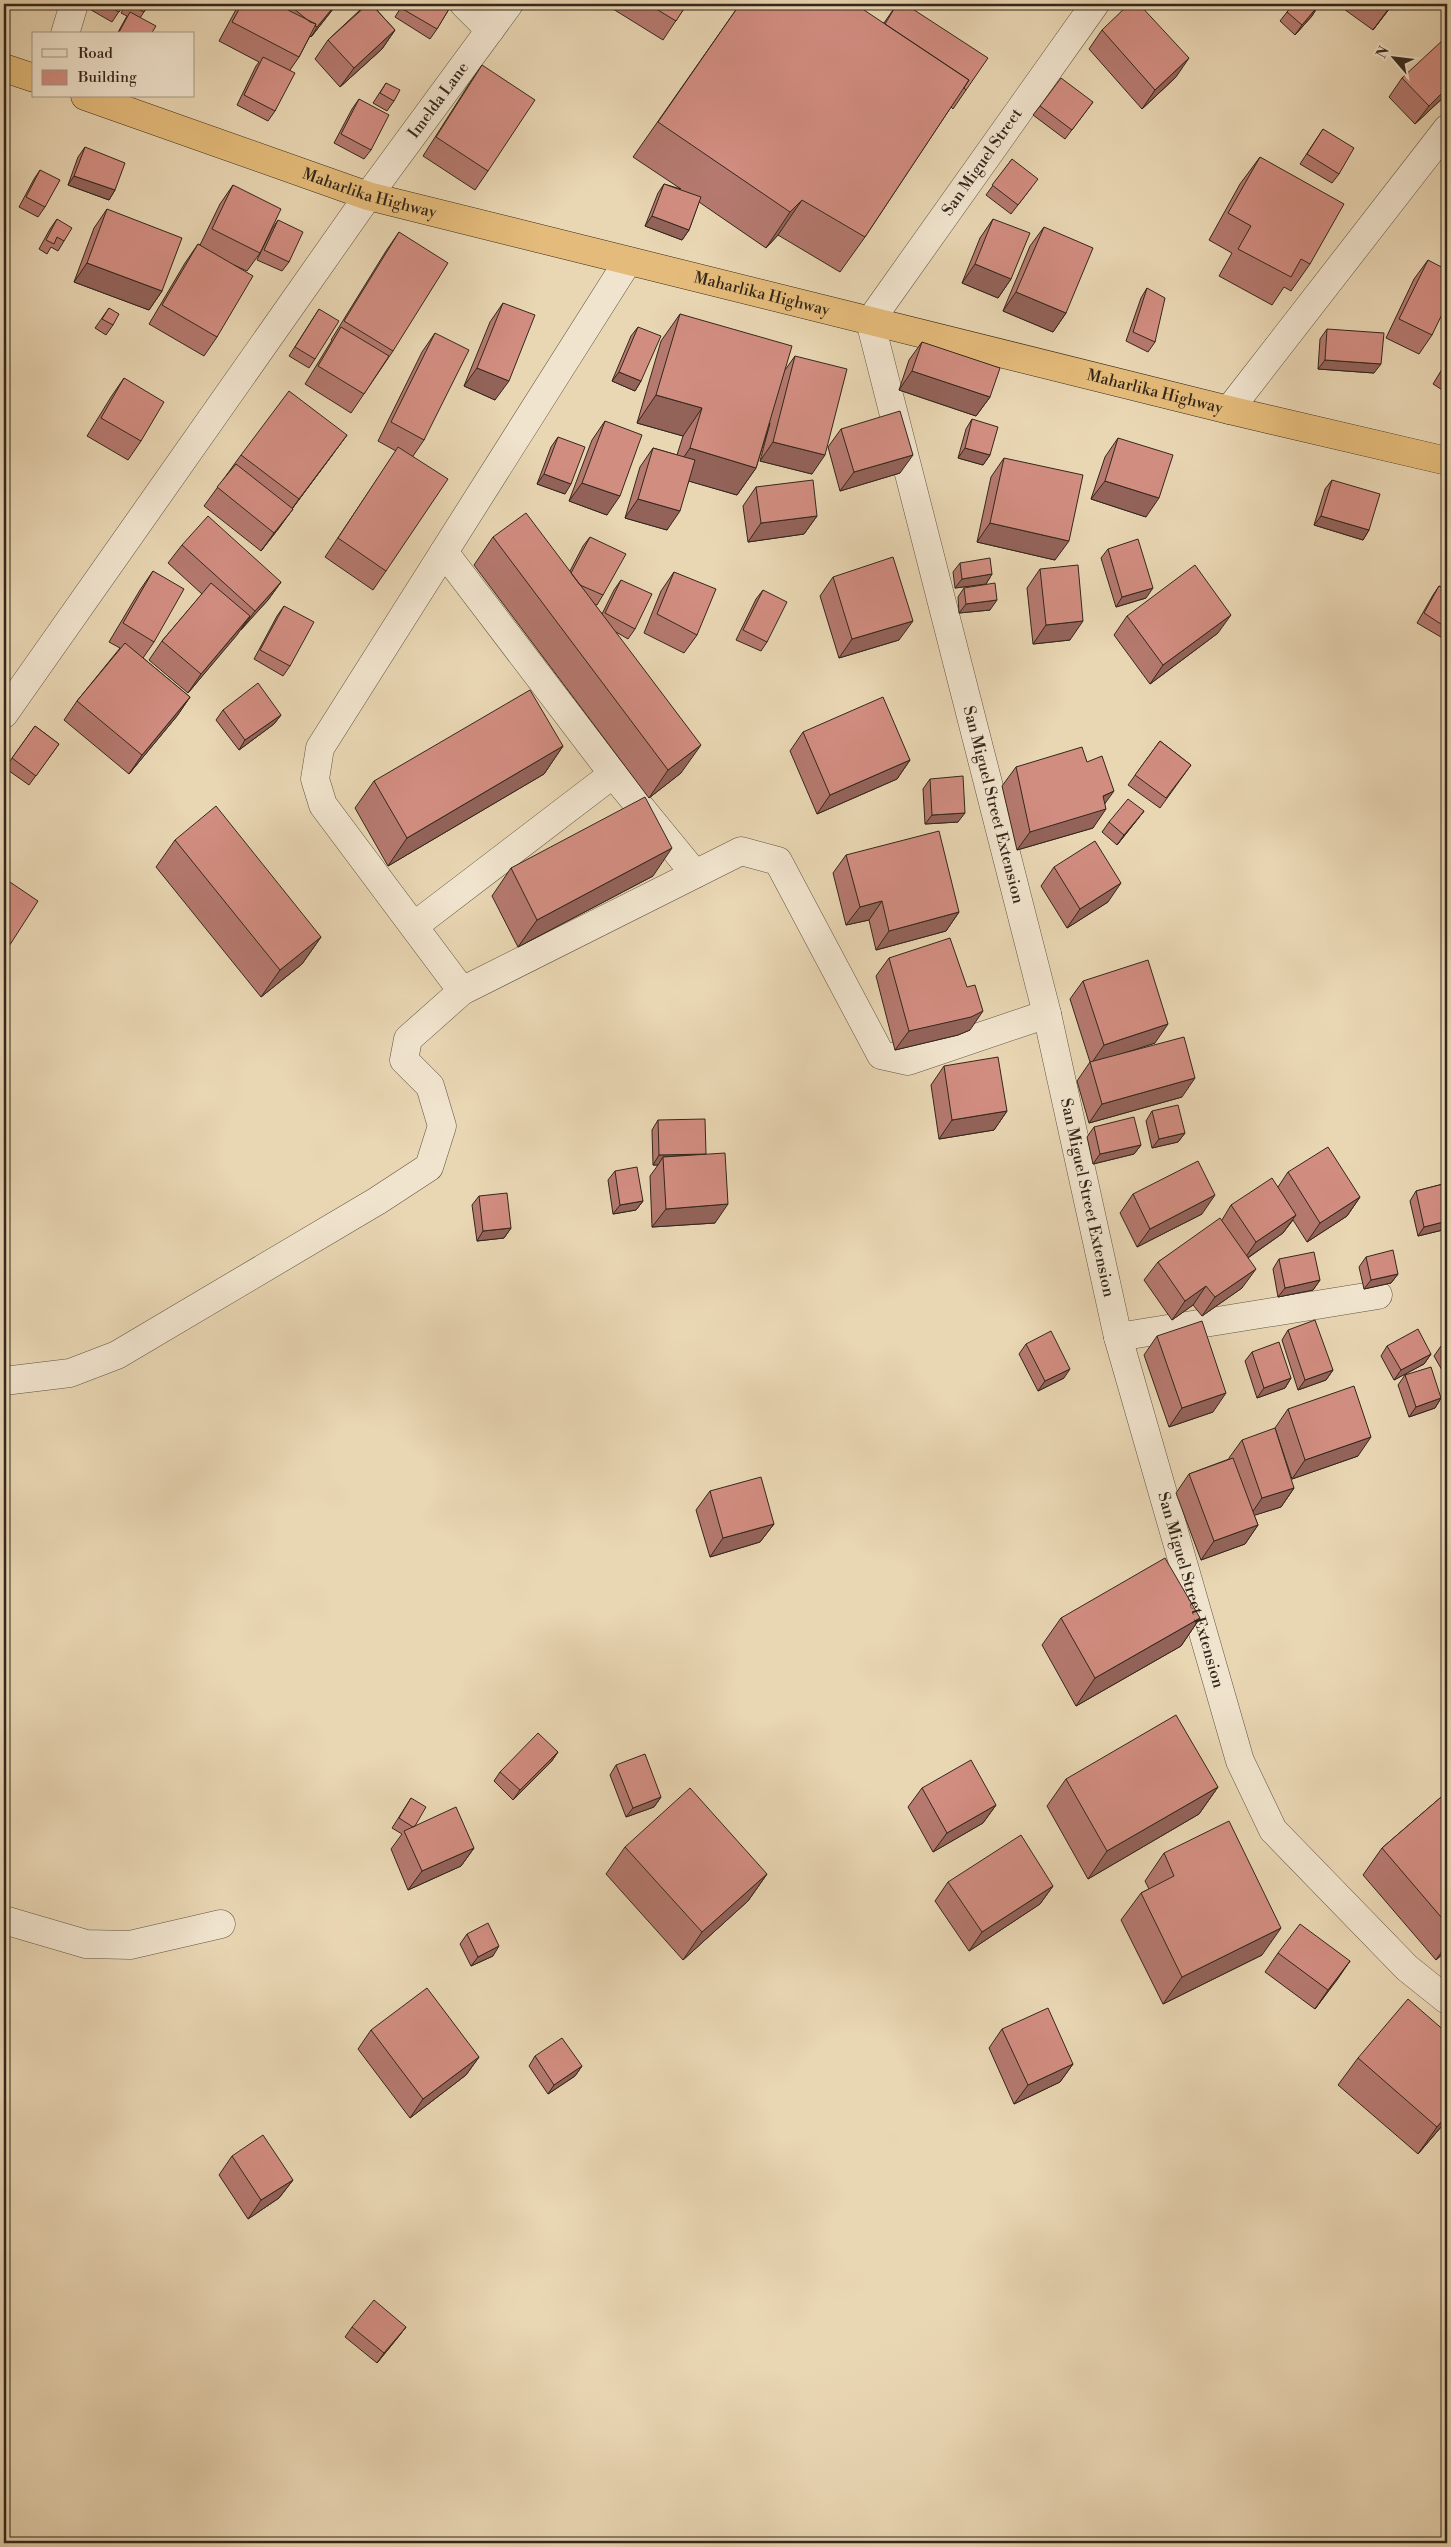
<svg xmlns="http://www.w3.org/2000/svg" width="1451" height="2547" font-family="'Libre Bodoni',serif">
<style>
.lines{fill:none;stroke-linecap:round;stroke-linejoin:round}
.minor-casing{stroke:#605341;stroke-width:29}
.highway-casing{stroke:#33271b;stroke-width:29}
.minor{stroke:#f1e4ce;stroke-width:28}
.highway{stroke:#e4bb7a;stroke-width:28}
.wall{fill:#b5796f;stroke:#33271b}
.shaded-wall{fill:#93635a;stroke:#33271b}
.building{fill:#d28d81;stroke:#33271b}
.labels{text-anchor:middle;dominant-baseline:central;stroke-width:4;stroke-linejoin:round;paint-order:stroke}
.street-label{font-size:16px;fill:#33271b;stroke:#f1e4ce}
</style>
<rect width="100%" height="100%" fill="#e9d6b3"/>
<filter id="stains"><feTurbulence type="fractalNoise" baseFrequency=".004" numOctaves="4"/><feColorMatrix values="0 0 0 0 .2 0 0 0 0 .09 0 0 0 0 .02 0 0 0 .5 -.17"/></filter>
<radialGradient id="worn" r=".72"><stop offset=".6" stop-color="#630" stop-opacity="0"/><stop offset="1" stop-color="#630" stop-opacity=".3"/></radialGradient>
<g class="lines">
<defs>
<g id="minor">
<path d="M464 4 490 30"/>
<path id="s1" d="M1095 4 870 321 1047 1014 1118 1337 1240 1761 1273 1830 1407 1968 1447 2000"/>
<path d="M65 34 74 4"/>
<path d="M1229 410 1447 129"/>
<path d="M444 552 613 774 695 874"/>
<path id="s2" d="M4 714 368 196 509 4"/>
<path d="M414 926 613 774"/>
<path d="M462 991 323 805 315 779 320 748 628 261"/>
<path d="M1118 1337 1378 1295"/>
<path d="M4 1381 70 1373 117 1355 377 1201 429 1167 442 1126 430 1086 404 1060 408 1039 462 991 741 851 778 861 881 1055 908 1061 1047 1014"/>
<path d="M4 1920 86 1944 130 1945 221 1924"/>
</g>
<g id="highway">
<path d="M4 68 34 78"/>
<path id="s3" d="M85 96 368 196 1229 410 1447 461"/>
</g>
</defs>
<use href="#minor" class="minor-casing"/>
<use href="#highway" class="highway-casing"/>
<use href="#minor" class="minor"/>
<use href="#highway" class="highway"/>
</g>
<path class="wall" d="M88 4H124L112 22 86 7Z
M126 4H149L140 18 151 34H117L127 16 121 13Z
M239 4H276L282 7 285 4H337L311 37 310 36 299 57 290 70 275 111 268 121 237 105 256 66 259 62 219 41Z
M360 4H376L374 7 395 30 382 49 340 87 315 59 328 40 361 9 358 8Z
M403 4H452L437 29 430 39 395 17Z
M605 4H687L663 40Z
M740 4 884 23 897 4 966 90 953 109 951 107 865 237 840 272 778 235 766 248 699 202 689 230 682 240 645 226 658 193 664 184 681 189 633 157Z
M1337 4H1393L1373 30Z
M1318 6 1312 16 1295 35 1280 21 1287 12Z
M1102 30 1176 77 1142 109 1089 49Z
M482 65 488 171 475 190 423 156 469 84Z
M1402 78 1447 94 1415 124 1389 97Z
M386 83 394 101 387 111 373 103Z
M359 99 371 150 364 159 334 143 352 109Z
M1093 102 1065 139 1033 115 1040 106Z
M1323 129 1339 174 1332 183 1300 164Z
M85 147 115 190 109 200 68 185 78 157Z
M1260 157 1310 264 1291 291 1284 287 1272 305 1219 276 1232 253 1209 240 1240 184Z
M1012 159 1031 188 1011 214 986 195Z
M40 170 45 207 38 217 19 207 34 179Z
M233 185 260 253 247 271 234 265 217 337 204 356 149 324 185 263 198 244 200 245 220 204Z
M107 209 162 291 149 310 74 282 94 228Z
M57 219 64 241 58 251 51 247 47 254 39 249 50 229Z
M993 219 1011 279 998 298 962 283 980 238Z
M278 220 289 262 282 271 257 260 272 229Z
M1044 227 1066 313 1053 332 1003 311 1030 246Z
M399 232 393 351 351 413 305 384 332 340H331L386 251Z
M1428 260 1432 335 1419 354 1386 338 1414 279Z
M1147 288 1155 342 1148 352 1126 341 1141 298Z
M503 303 495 400 464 386 490 322Z
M109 308 113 325 106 335 95 328Z
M319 309 315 359 309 368 289 356Z
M680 314 785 370 795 356 812 474 760 461 770 423 756 468 737 495 689 481 667 530 625 518 640 467 653 448 677 455 683 436 637 423 661 341Z
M638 327 641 381 635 391 612 381 631 336Z
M1327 329 1374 373 1318 369 1320 339Z
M435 333 424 440 413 456 386 571 373 590 325 557 396 451 378 441 422 352Z
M922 342 990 397 976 416 899 390 909 360Z
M1447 361V393L1433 384Z
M124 378 141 441 128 460 87 436 111 397Z
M972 419 990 455 983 465 958 458 966 429Z
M605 421 607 515 569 501 592 440Z
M841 429 900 473 840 491 828 447Z
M558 437 565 494 537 484 551 447Z
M1118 438 1146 517 1091 499 1105 457Z
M333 454 292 509 279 528 261 551 204 506 241 455Z
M1004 458 1055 560 977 542 991 477Z
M1332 480 1369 530 1363 540 1314 525 1325 489Z
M756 487 817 516 804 534 748 542 743 506Z
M493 537 570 571 583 546 590 537 603 595 597 605 594 604 602 614 614 590 621 580 635 629 628 639 616 632 681 773 649 798 474 565Z
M182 545 281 582 268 600 241 629 188 693 149 660 162 641 202 594 168 563Z
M1108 549 1146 598 1116 607 1101 558Z
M960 563 992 574 986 584 955 588 953 572Z
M1040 569 1070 640 1033 644 1027 588Z
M153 571 154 642 143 658 190 697 177 716 129 774 64 720 77 701 120 648 109 642 140 590Z
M674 572 697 635 684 653 644 633 661 591Z
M833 577 899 640 839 658 820 596Z
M1439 586 1447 590V639L1446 640 1417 623 1433 595Z
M964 588 990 610 959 613 958 597Z
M763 590 767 642 761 651 736 640 756 599Z
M284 606 290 666 283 676 254 659 277 616Z
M1127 616 1218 633 1150 684 1114 635Z
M223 710 281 715 274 724 239 750 216 720Z
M35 726 59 744 29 785 5 768Z
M803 732 910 760 897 779 817 814 790 751Z
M1160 741 1191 765 1160 808 1128 785Z
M563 746 544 774 388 866 355 808 374 781Z
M1087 762 1105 803 1093 828 1017 850 1002 786 1016 767Z
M930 779 958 822 925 824 923 789Z
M1144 811 1117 845 1102 832 1109 822Z
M175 840 321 937 302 964 261 997 156 867Z
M846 855 959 912 946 931 876 950 869 920 846 925 833 873Z
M1054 867 1108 902 1067 928 1041 886Z
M511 868 653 876 518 947 492 896Z
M889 958 970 1030 958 1035 895 1050 876 976Z
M1083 981 1155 1043 1122 1053 1182 1097 1089 1123 1077 1081 1090 1062 1070 999Z
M944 1066 1007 1111 994 1130 939 1139 931 1085Z
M1152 1111 1185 1133 1178 1142 1152 1148 1146 1121Z
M658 1120 706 1154 715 1223 652 1227 650 1176 658 1165H653L652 1130Z
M1094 1127 1141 1145 1134 1154 1093 1164 1087 1137Z
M615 1171 643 1201 636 1210 613 1214 608 1180Z
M1288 1172 1360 1197 1347 1216 1307 1242 1293 1220 1283 1233 1248 1258 1242 1288 1202 1316 1193 1305 1172 1320 1144 1280 1158 1262 1222 1220 1231 1205 1278 1187Z
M1447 1183V1229L1418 1236 1410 1201 1416 1191Z
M1133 1194 1202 1214 1137 1247 1120 1213Z
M479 1196 511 1228 504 1238 477 1241 472 1205Z
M1366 1257 1398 1274 1391 1283 1364 1289 1359 1267Z
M1279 1259 1320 1280 1313 1290 1278 1297 1273 1269Z
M1288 1330 1333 1370 1326 1380 1298 1390 1282 1340Z
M1157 1336 1213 1412 1169 1427 1144 1355Z
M1447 1342V1379L1434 1356 1441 1346Z
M1026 1344 1064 1378 1038 1391 1019 1354Z
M1387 1346 1431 1354 1424 1364 1394 1380 1381 1356Z
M1252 1352 1291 1378 1285 1388 1257 1398 1245 1361Z
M1405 1375 1441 1398 1435 1408 1409 1417 1398 1385Z
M1288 1409 1358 1456 1292 1479 1275 1428Z
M1242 1440 1294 1488 1281 1507 1254 1515 1258 1525 1245 1544 1201 1560 1176 1493 1189 1474 1229 1459V1458Z
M710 1491 774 1524 760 1542 710 1557 696 1510Z
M1061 1618H1200L1181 1646 1076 1706 1042 1645Z
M558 1752 551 1762 513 1800 494 1781 500 1772Z
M616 1765 661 1797 654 1807 626 1817 610 1775Z
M1066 1779 1218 1787 1199 1814 1088 1879 1047 1806Z
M922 1788 996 1805 983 1823 933 1852 908 1807Z
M1447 1792V1950L1436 1960 1363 1875 1382 1848Z
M411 1798 415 1826 474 1848 461 1866 408 1890 391 1849 402 1834 392 1828Z
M625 1847 767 1874 748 1901 683 1960 606 1874Z
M1164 1853 1262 1955 1163 2004 1121 1920 1141 1893 1149 1889 1145 1881Z
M948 1882 1053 1886 1040 1904 969 1951 935 1901Z
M467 1934 493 1956 471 1966 460 1944Z
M1278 1953 1350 1961 1315 2009 1265 1972Z
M1002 2029 1073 2064 1060 2082 1014 2104 989 2048Z
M371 2030 479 2057 466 2075 410 2118 358 2049Z
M1447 2033V2120L1418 2154 1338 2085 1358 2058Z
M535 2056 582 2066 575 2076 548 2094 529 2066Z
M232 2156 293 2180 279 2198 248 2219 219 2175Z
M352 2327H406L399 2336 377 2363 345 2337Z"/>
<path class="shaded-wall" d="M336 4H337L311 37 317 27Z
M1392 4H1393L1373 30Z
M1318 6 1312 16 1295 35 1302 25Z
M395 30 382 49 340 87 354 68Z
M1189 58 1176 77 1142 109 1155 90Z
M1447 88V94L1415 124 1429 106Z
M74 176 115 190 109 200 68 185Z
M802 200 778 235 766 248 790 212Z
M652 216 689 230 682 240 645 226Z
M87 263 162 291 149 310 74 282Z
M975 264 1011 279 998 298 962 283Z
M1016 292 1066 313 1053 332 1003 311Z
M1325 360 1381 364 1374 373 1318 369Z
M477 368 509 381 495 400 464 386Z
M912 371 990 397 976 416 899 390Z
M619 372 641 381 635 391 612 381Z
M656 395 702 408 683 436 637 423Z
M347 435 333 454 286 517 299 499Z
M773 442 825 455 812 474 760 461Z
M690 448 756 468 737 495 671 476Z
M965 448 990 455 983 465 958 458Z
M913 455 900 473 840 491 854 472Z
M544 474 571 484 565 494 537 484Z
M1105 481 1159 498 1146 517 1091 499Z
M582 483 620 496 607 515 569 501Z
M638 499 680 511 667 530 625 518Z
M293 509 279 528 261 551 274 533Z
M817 516 804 534 748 542 761 523Z
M1321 516 1369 530 1363 540 1314 525Z
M990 523 1069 541 1055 560 977 542Z
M992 574 986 584 955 588 962 579Z
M281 582 268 600 241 630 255 611Z
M1153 588 1146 598 1116 607 1122 597Z
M997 600 990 610 959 613 966 604Z
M1231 615 1218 633 1150 684 1163 665Z
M250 616 237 635 188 693 201 674Z
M913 621 899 640 839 658 852 639Z
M1083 621 1070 640 1033 644 1046 625Z
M190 697 177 716 129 774 142 755Z
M281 715 274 724 239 750 245 740Z
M701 745 681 773 649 798 668 770Z
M563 746 544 774 388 866 407 838Z
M910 760 897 779 817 814 830 795Z
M1114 791 1101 809H1106L1093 828 1017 850 1030 832Z
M1144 811 1137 820 1117 845 1124 835Z
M965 813 958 822 925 824 932 815Z
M672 848 653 876 518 947 537 920Z
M1121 883 1108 902 1067 928 1080 909Z
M882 901 869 920 846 925 860 907Z
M959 912 946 931 876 950 889 931Z
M321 937 302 964 261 997 280 970Z
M983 1011 970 1030 958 1035 895 1050 909 1031Z
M1168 1024 1155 1043 1091 1064 1104 1045Z
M1195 1078 1182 1097 1089 1123 1102 1104Z
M1007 1111 994 1130 939 1139 952 1120Z
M1185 1133 1178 1142 1152 1148 1159 1139Z
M1141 1145 1134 1154 1093 1164 1100 1154Z
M706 1154 663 1157 658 1165H653L659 1155Z
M1215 1195 1202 1214 1137 1247 1150 1229Z
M1360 1197 1347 1216 1307 1242 1320 1223Z
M643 1201 636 1210 613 1214 620 1205Z
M728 1204 715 1223 652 1227 666 1209Z
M1296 1215 1283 1233 1243 1261 1256 1242Z
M1447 1221V1229L1418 1236 1424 1227Z
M511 1228 504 1238 477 1241 483 1231Z
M1256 1269 1242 1288 1202 1316 1215 1297Z
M1398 1274 1391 1283 1364 1289 1371 1280Z
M1320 1280 1313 1290 1278 1297 1285 1288Z
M1206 1286 1193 1305 1172 1320 1185 1301Z
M1431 1354 1424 1364 1394 1380 1401 1370Z
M1070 1369 1064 1378 1038 1391 1045 1381Z
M1333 1370 1326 1380 1298 1390 1305 1380Z
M1291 1378 1285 1388 1257 1398 1264 1388Z
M1226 1393 1213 1412 1169 1427 1182 1408Z
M1441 1398 1435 1408 1409 1417 1416 1407Z
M1371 1437 1358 1456 1292 1479 1305 1460Z
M1294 1488 1281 1507 1249 1517 1262 1498Z
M774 1524 760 1542 710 1557 723 1538Z
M1258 1525 1245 1544 1201 1560 1214 1541Z
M1200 1618 1181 1646 1076 1706 1095 1678Z
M558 1752 551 1762 513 1800 520 1790Z
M1218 1787 1199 1814 1088 1879 1107 1851Z
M661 1797 654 1807 626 1817 633 1808Z
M996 1805 983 1823 933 1852 947 1833Z
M474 1848 461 1866 408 1890 422 1871Z
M767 1874 748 1901 683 1960 702 1932Z
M1053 1886 1040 1904 969 1951 982 1932Z
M1281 1928 1262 1955 1163 2004 1182 1977Z
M1447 1944V1950L1436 1960Z
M499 1946 493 1956 471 1966 478 1957Z
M1350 1961 1337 1980 1315 2009 1328 1990Z
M479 2057 466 2075 410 2118 423 2099Z
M1073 2064 1060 2082 1014 2104 1028 2085Z
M582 2066 575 2076 548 2094 554 2085Z
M1447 2115V2120L1418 2154 1437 2127Z
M293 2180 279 2198 248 2219 261 2200Z
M406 2327 399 2336 377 2363 384 2353Z"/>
<path class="building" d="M104 4H124L119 12Z
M128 4H149L144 12Z
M242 4H276L316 24 299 57 232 22Z
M288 4H336L317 27 315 26 316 24 310 22Z
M368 4H371L395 30 354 68 328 40Z
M404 4H452L437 29 401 8Z
M648 4H687L676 21Z
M740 4H855L969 80 865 237 802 200 790 212 658 122Z
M897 4H905L988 58 966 90 964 88 969 80 885 24Z
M1129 4H1139L1189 58 1155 90 1102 30Z
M1293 4H1316L1318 6 1302 25 1287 12Z
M130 12 156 26 151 34H118Z
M1444 39 1447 42V88L1429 106 1402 78Z
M263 57 295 73 275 111 244 95Z
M482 65 535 100 488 171 436 137Z
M1061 78 1093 102 1072 130 1040 106Z
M386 83 400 90 394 101 380 93Z
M359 99 389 115 371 150 341 134Z
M1323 129 1354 148 1339 174 1307 154Z
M85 147 125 163 115 190 74 176Z
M1260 157 1344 204 1310 264 1301 259 1291 277 1238 249 1251 226 1228 213Z
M1012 159 1038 179 1018 205 992 185Z
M40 170 60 180 45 207 26 197Z
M664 184 701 197 689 230 652 216Z
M233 185 281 209 260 253 212 229Z
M107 209 182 238 162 291 87 263Z
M57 219 72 228 64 241 57 237 54 244 46 240Z
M993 219 1030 233 1011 279 975 264Z
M278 220 303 232 289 262 264 250Z
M1044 227 1093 248 1066 313 1016 292Z
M399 232 448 263 393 351 344 321Z
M198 244 253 276 217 337 162 305Z
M1428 260 1447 270V304L1432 335 1399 319Z
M1147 288 1165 298 1155 342 1133 332Z
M503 303 535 315 509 381 477 368Z
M109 308 119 314 113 325 102 319Z
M319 309 339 321 315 359 295 347Z
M680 314 792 346 756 468 690 448 702 408 656 395Z
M341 327 389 356 364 394 318 366Z
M638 327 661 336 641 381 619 372Z
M1327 329 1384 333 1381 364 1325 360Z
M435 333 469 350 424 440 391 422Z
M922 342 1000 368 990 397 912 371Z
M795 356 847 369 825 455 773 442Z
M124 378 164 402 141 441 101 418Z
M289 391 347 435 299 499 241 455Z
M900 411 913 455 854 472 841 429Z
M972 419 998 427 990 455 965 448Z
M605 421 642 435 620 496 582 483Z
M558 437 585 447 571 484 544 474Z
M1118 438 1173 455 1159 498 1105 481Z
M398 447 448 479 386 571 338 538Z
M653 448 695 460 680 511 638 499Z
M1004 458 1083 475 1069 541 990 523Z
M236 464 293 509 274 533 217 487Z
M813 480 817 516 761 523 756 487Z
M1332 480 1380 494 1369 530 1321 516Z
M526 513 701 745 668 770 493 537Z
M208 516 281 582 255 611 182 545Z
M590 537 626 554 603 595 580 585 571 573Z
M1138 539 1153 588 1122 597 1108 549Z
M893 557 913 621 852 639 833 577Z
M990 558 992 574 962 579 960 563Z
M1078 565 1083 621 1046 625 1040 569Z
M1195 565 1231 615 1163 665 1127 616Z
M153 571 184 589 154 642 123 623Z
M674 572 716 589 697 635 657 614Z
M621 580 652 594 635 629 605 613Z
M211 583 250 616 201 674 162 641Z
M995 583 997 600 966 604 964 588Z
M1439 586 1447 590V628L1424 613Z
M763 590 787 602 767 642 743 630Z
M284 606 314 622 290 666 260 650Z
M125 643 190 697 142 755 77 701Z
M258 683 281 715 245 740 223 710Z
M530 690 563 746 407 838 374 781Z
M883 697 910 760 830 795 803 732Z
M35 726 59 744 36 776 12 758Z
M1160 741 1191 765 1166 798 1135 775Z
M1082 747 1087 762 1102 756 1114 791 1103 796 1106 809 1030 832 1016 767Z
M963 776 965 813 932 815 930 779Z
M645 797 672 848 537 920 511 868Z
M1128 799 1144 811 1124 835 1109 822Z
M216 806 321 937 280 970 175 840Z
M939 831 959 912 889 931 882 901 860 907 846 855Z
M1095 841 1121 883 1080 909 1054 867Z
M4 878 38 901 4 954Z
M950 938 967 987 975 985 983 1011 971 1017 909 1031 889 958Z
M1148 960 1168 1024 1104 1045 1083 981Z
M1184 1037 1195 1078 1102 1104 1090 1062Z
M998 1057 1007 1111 952 1120 944 1066Z
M1178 1105 1185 1133 1159 1139 1152 1111Z
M1134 1117 1141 1145 1100 1154 1094 1127Z
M705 1119 706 1154 659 1155 658 1120Z
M1328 1147 1360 1197 1320 1223 1288 1172Z
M725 1153 728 1204 666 1209 663 1157Z
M1198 1161 1215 1195 1150 1229 1133 1194Z
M637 1167 643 1201 620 1205 615 1171Z
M1272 1178 1296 1215 1256 1242 1231 1205Z
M1447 1183V1221L1424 1227 1416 1191Z
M507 1193 511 1228 483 1231 479 1196Z
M1220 1218 1256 1269 1215 1297 1206 1286 1185 1301 1158 1262Z
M1393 1250 1398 1274 1371 1280 1366 1257Z
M1314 1252 1320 1280 1285 1288 1279 1259Z
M1315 1320 1333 1370 1305 1380 1288 1330Z
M1202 1321 1226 1393 1182 1408 1157 1336Z
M1418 1329 1431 1354 1401 1370 1387 1346Z
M1051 1331 1070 1369 1045 1381 1026 1344Z
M1279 1342 1291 1378 1264 1388 1252 1352Z
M1447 1342V1358L1441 1346Z
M1431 1367 1441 1398 1416 1407 1405 1375Z
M1354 1386 1371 1437 1305 1460 1288 1409Z
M1275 1428 1294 1488 1262 1498 1242 1440Z
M1233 1458 1258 1525 1214 1541 1189 1474Z
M761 1477 774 1524 723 1538 710 1491Z
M1165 1558 1200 1618 1095 1678 1061 1618Z
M1176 1715 1218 1787 1107 1851 1066 1779Z
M538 1733 558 1752 520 1790 500 1772Z
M645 1754 661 1797 633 1808 616 1765Z
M971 1760 996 1805 947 1833 922 1788Z
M690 1788 767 1874 702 1932 625 1847Z
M1447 1792V1924L1382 1848Z
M411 1798 426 1807 415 1826 413 1827 399 1818Z
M456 1807 474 1848 422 1871 404 1831Z
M1229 1821 1281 1928 1182 1977 1141 1893 1174 1876 1164 1853Z
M1021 1835 1053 1886 982 1932 948 1882Z
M488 1923 499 1946 478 1957 467 1934Z
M1300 1924 1350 1961 1328 1990 1278 1953Z
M427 1988 479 2057 423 2099 371 2030Z
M1408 1999 1447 2033V2115L1437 2127 1358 2058Z
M1048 2008 1073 2064 1028 2085 1002 2029Z
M562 2038 582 2066 554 2085 535 2056Z
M263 2135 293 2180 261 2200 232 2156Z
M374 2300 406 2327 384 2353 352 2327Z"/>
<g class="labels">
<g class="street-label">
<text stroke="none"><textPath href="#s2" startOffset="752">Imelda Lane</textPath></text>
<text transform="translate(982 162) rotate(-55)">San Miguel Street</text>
<text stroke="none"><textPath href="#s3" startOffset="301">Maharlika Highway</textPath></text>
<text stroke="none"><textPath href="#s3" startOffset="706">Maharlika Highway</textPath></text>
<text stroke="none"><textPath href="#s3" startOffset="1111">Maharlika Highway</textPath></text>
<text stroke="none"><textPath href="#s1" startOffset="888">San Miguel Street Extension</textPath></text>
<text stroke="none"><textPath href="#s1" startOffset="1292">San Miguel Street Extension</textPath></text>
<text stroke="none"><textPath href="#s1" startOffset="1698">San Miguel Street Extension</textPath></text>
</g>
</g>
<rect width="1451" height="2547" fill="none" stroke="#e9d6b3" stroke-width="20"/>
<rect x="5" y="5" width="1441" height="2537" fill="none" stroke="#33271b" stroke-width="2.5"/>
<rect x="10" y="10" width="1431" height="2527" fill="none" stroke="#33271b"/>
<rect x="32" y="32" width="162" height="65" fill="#f1e4ce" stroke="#a59886"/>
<rect x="42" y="49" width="25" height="8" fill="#f1e4ce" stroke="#a59886"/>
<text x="78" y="58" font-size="15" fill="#33271b">Road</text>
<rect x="42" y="70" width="25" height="15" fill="#d28d81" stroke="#a59886"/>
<text x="78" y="82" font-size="15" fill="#33271b">Building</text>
<g transform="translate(1394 58) rotate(298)" stroke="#f1e4ce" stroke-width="4" paint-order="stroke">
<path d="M0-4L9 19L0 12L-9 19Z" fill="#33271b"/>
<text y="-8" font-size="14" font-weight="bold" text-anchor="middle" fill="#33271b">N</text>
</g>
<rect width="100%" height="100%" filter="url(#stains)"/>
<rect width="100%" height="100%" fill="url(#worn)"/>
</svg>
